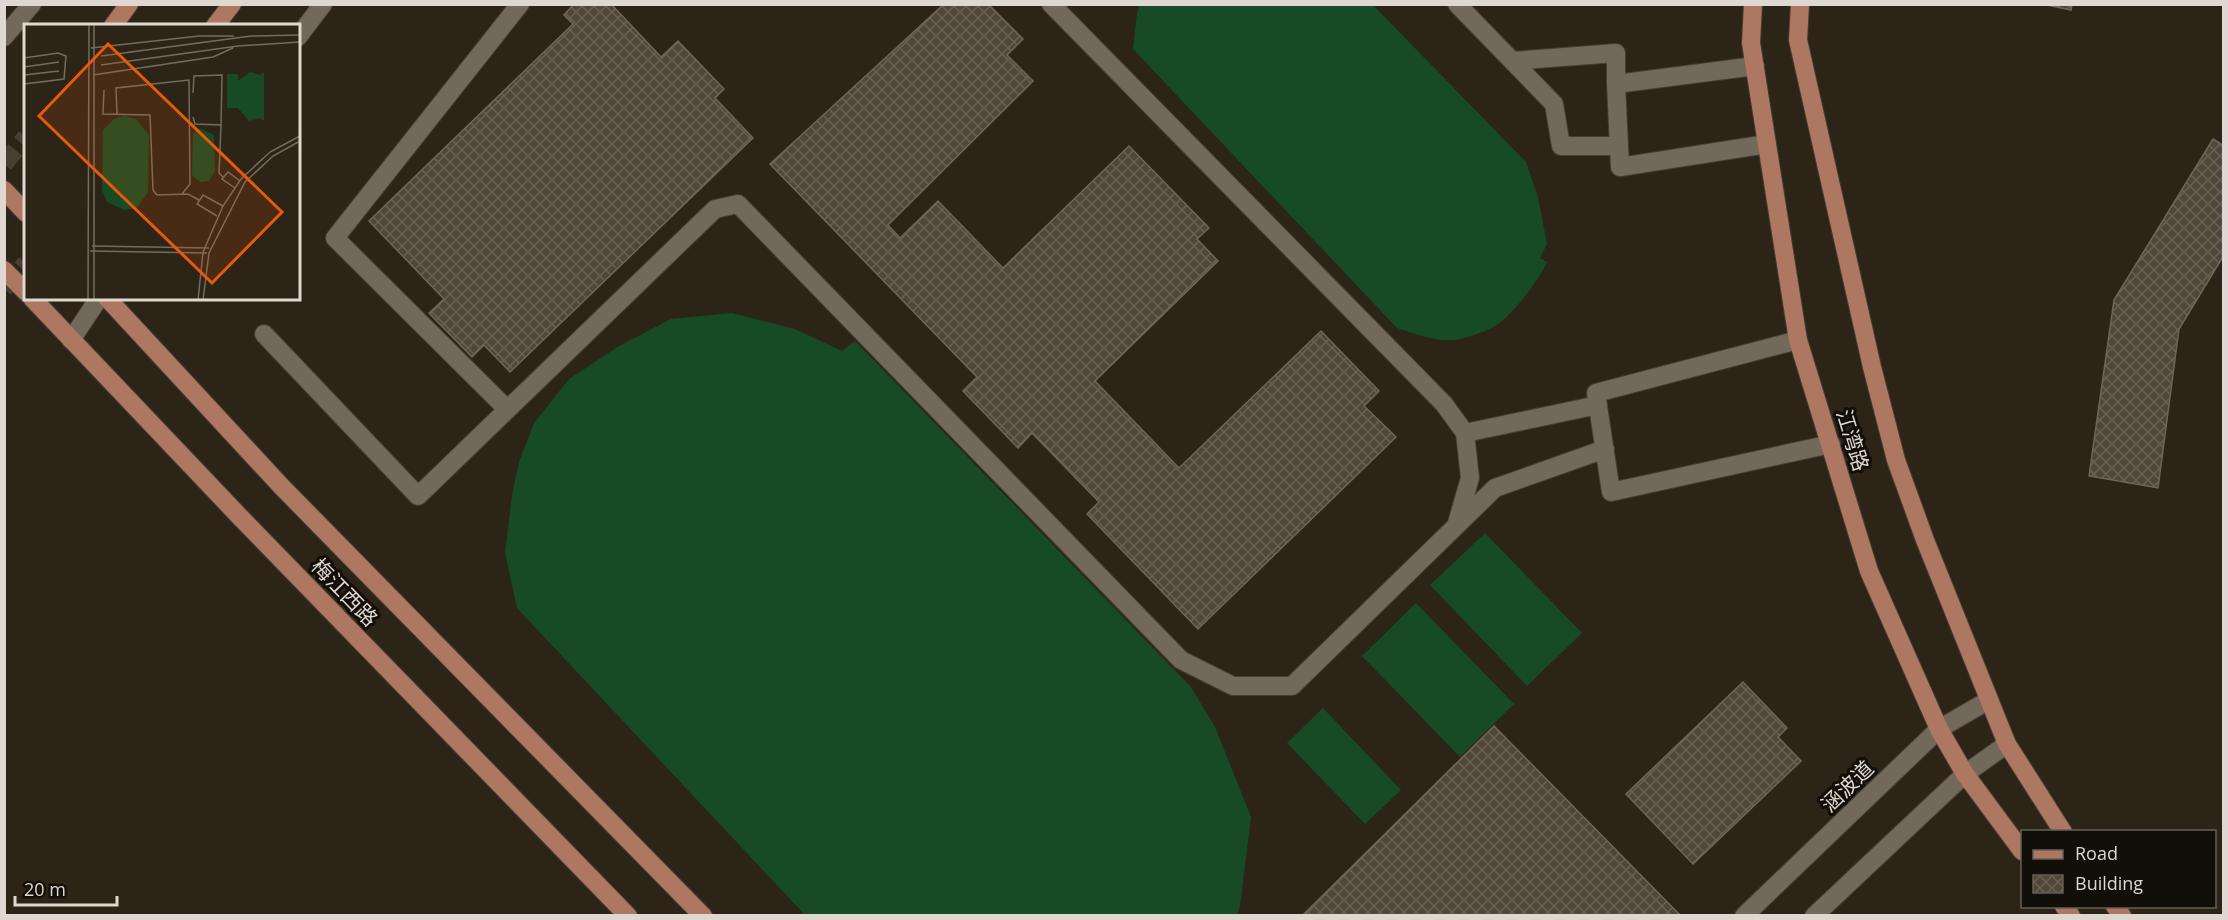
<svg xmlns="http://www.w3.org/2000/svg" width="2228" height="920" font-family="'Open Sans','Noto Sans SC',sans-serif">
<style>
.garden{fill:#174b25}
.building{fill:url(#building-cross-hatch);stroke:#706657;stroke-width:1.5}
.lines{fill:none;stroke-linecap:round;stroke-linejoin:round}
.major-tunnel{stroke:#473f33;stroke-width:18;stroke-dasharray:18 9;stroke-linecap:butt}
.minor-casing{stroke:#453e34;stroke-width:20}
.major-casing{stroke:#453e34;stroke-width:20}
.minor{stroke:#73695a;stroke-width:18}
.major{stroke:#ae7761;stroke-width:18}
.labels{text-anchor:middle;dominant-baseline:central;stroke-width:6;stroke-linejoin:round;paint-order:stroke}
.street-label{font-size:21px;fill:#ded8d0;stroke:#120e08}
.inset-road{fill:none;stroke:#736c61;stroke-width:1.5}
.view{fill:#e8590c;fill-opacity:0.15;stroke:#e8590c;stroke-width:3}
.inset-edge{fill:none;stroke:#ded8d0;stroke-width:3}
</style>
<defs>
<pattern id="building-cross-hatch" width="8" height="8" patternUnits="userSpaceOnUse" patternTransform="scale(1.5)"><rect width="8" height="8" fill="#504738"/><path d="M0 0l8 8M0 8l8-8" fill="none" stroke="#696154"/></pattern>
</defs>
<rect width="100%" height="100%" fill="#2c2417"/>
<path class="garden" d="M1140 5H1373L1526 162 1538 197 1547 244 1540 258 1547 262C1539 280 1512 316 1495 326 1488 331 1464 339 1456 340 1436 342 1416 334 1397 328L1133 49 1137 13Z
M732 313 795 329 842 351 855 341 1191 687 1215 727 1251 817 1240 906 1237 915H805L517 608 505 553 512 495 519 462 534 423 569 379 619 346 671 319Z
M1485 533 1582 633 1527 686 1430 585Z
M1416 603 1514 704 1460 757 1362 656Z
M1323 708 1401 790 1365 824 1287 743Z"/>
<path class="building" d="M574 4H611L661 57 678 41 724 89 715 98 753 138 510 372 484 345 472 357 429 313 444 299 369 221 573 24 564 15Z
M944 4H988L1023 39 1007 55 1033 81 888 225 900 238 938 201 1003 268 1129 146 1209 228 1197 239 1218 261 1095 381 1179 468 1321 331 1379 391 1364 406 1396 437 1198 629 1087 514 1099 502 1032 433 1018 448 963 391 977 377 770 164Z
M2042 4H2072L2071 10Z
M2213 139 2224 146V255L2179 329 2158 488 2089 476 2114 300Z
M1743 682 1787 728 1778 737 1801 761 1693 864 1626 794Z
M1494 726 1681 916H1302Z"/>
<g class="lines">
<path class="major-tunnel" d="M4 164 26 137
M4 289 26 263"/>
<defs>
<path id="minor" d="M1051 4 1444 404 1465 433 1470 478 1457 523
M1457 4 1554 104 1561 146H1619
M4 37 32 4
M298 37 323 4
M1512 61 1616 53V84
M1755 66 1616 84 1620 167 1767 144
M264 334 418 496 715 209 738 204 1181 660 1233 686H1292L1495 488 1605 449
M71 340 99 298
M1798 340 1596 393 1611 492 1831 444
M507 409 335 238 520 4
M1465 433 1598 405
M1744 916 1939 729 1989 700
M1814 916 1965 774 2007 744"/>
<path id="major" d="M1753 4 1751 43 1798 340 1869 571 1939 729 1965 774 2022 851
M1800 4 1798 40 1872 367 1896 460 1925 540 2007 744 2063 832
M113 26 129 4
M215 26 232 4
M4 190 26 213
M4 270 26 292
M32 298 241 518 628 916
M107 298 282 487 703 916
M2064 906 2071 916
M2115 906 2122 916"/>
</defs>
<use href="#minor" class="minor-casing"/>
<use href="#major" class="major-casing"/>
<use href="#minor" class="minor"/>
<use href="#major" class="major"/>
</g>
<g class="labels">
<g class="street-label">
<text transform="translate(1853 440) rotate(73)">江湾路</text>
<text transform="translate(345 592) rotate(46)">梅江西路</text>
<text transform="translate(1847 786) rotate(-44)">涵波道</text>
</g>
</g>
<g transform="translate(24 24)">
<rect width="276" height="276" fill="#2c2417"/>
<path d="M226 48 236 51 240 48V97L236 94 225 97 214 84H203V50H214V57ZM100 92 112 95 125 111 124 168 113 184 101 186 83 178 78 166 79 106 90 95ZM176 104 190 111 191 147 185 157 176 158 168 151 169 109Z" fill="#174b25"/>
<path class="inset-road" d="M70 0V276M67 24 175 12H210M77 32 227 12 276 11M0 34 34 29 42 32 40 55 0 60M77 41 214 22 276 18M0 43 35 38M0 51 35 47M69 51 189 33 209 24M80 66 79 90 126 91 129 166 133 171 164 170 175 176M169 69 170 52 198 51 197 101M93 90 92 64 165 56 166 160 158 170M169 93 171 100 197 101 195 149 199 153M211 164 198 155 204 148 216 157M193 192 173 180 179 171 199 182M68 222 185 224M66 227 183 229M64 276 65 0M174 276 179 228 199 182 217 155 246 128 276 112M179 276 185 229 221 158 249 132 276 117"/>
<path class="view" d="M84 20 258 188 188 259 15 92Z"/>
<rect width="276" height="276" class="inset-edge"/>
</g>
<rect width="2228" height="920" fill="none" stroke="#ded8d0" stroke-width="12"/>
<rect x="2021" y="830" width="195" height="78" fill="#120e08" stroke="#645f58" stroke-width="1.5"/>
<rect x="2033" y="850" width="30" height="9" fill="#ae7761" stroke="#645f58" stroke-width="1.5"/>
<text x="2075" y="860" font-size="18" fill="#ded8d0">Road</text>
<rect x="2033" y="875" width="30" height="18" fill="url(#building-cross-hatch)" stroke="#645f58" stroke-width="1.5"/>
<text x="2075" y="890" font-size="18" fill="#ded8d0">Building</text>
<path d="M15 896v9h102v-9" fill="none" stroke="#ded8d0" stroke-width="3"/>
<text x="24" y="896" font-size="18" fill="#ded8d0" stroke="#120e08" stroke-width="4.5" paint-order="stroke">20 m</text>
</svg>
